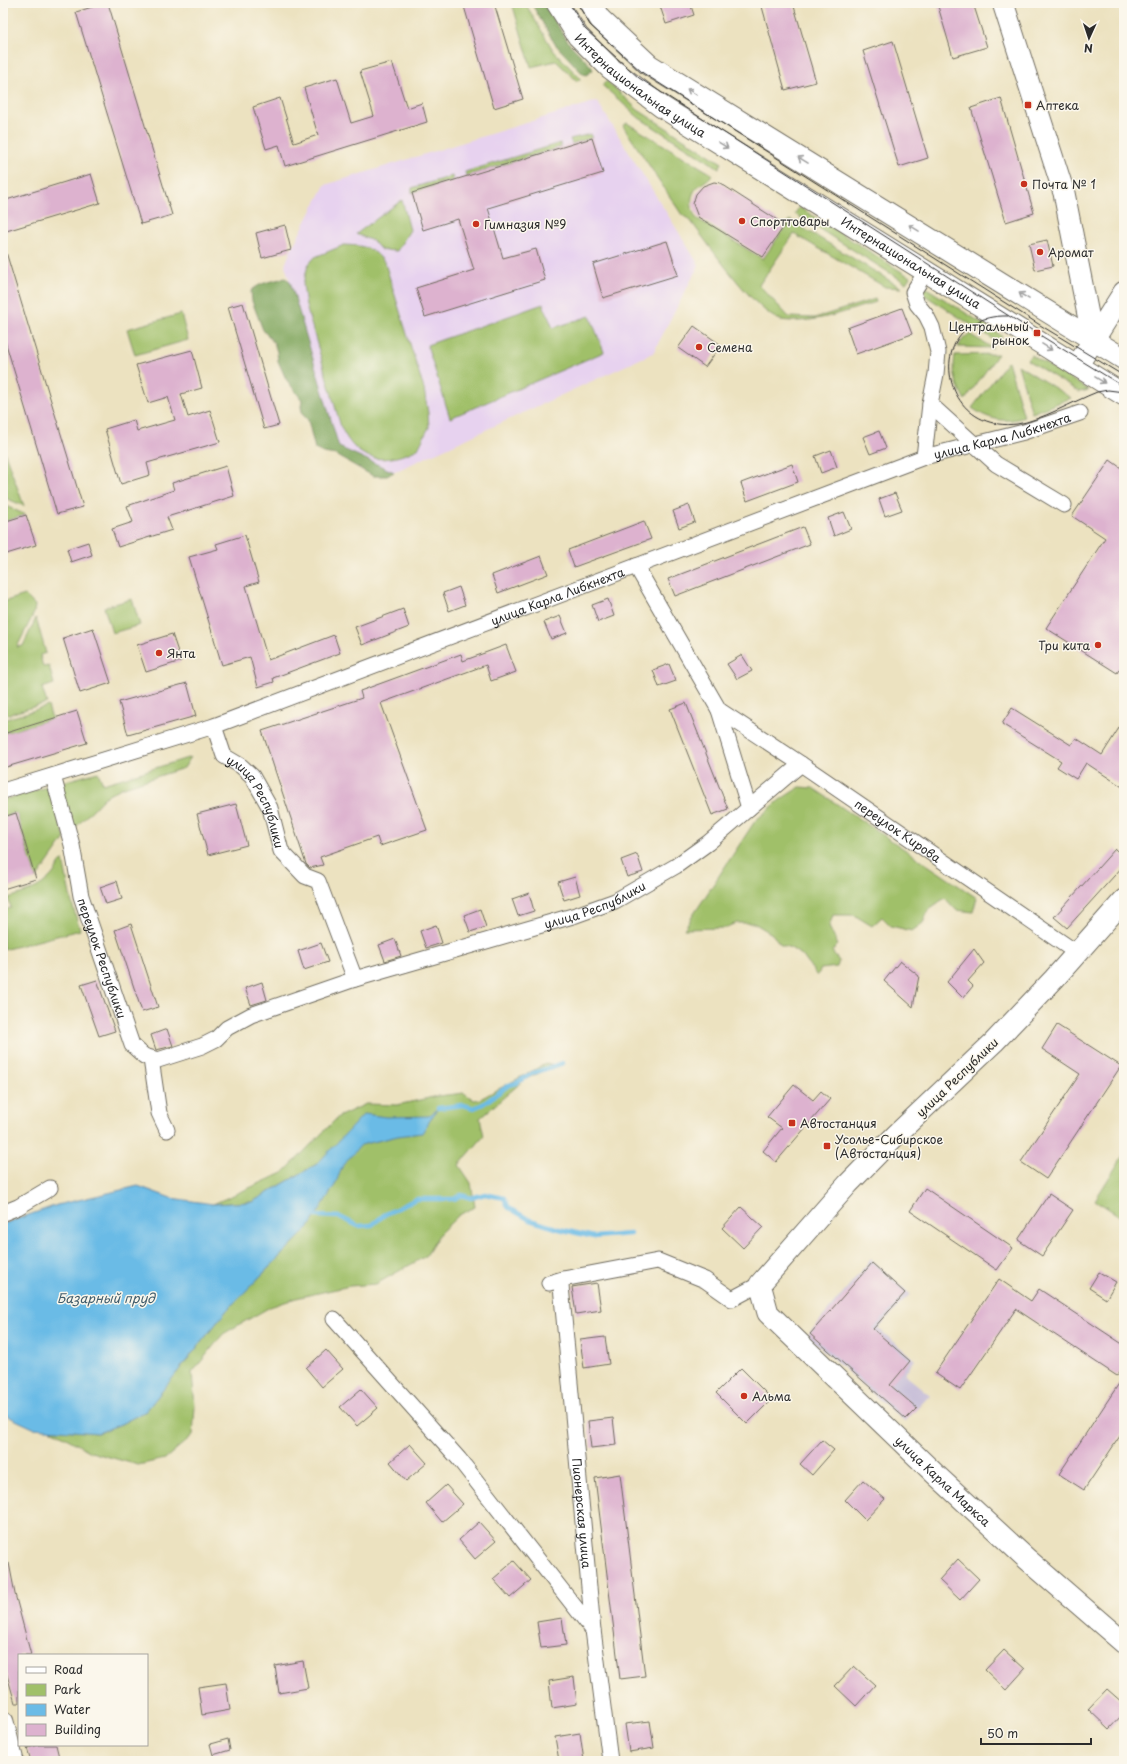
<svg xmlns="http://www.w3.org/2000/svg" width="1127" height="1764" font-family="'Playpen Sans',sans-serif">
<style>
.built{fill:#e7d2ef}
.industrial{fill:#c8bfd8}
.green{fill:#a0c069;stroke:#66764a}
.forest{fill:#80a65d;stroke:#566844}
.water{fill:#6bbbe6;stroke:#4b7388}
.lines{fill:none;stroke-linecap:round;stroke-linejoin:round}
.stream{stroke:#6bbbe6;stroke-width:4.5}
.building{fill:#ddb2cf}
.street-casing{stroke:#6f6b5f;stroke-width:17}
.secondary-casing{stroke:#6f6b5f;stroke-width:23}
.street{stroke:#fff;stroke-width:15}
.secondary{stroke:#fff;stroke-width:21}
.tram{stroke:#2b2b2b;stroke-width:1}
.oneway{stroke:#a0a0a0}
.poi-dot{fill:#c8321e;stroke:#fbf7ec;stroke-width:1.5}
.labels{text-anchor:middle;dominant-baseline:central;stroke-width:3;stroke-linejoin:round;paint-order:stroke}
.street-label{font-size:12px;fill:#2b2b2b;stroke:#fbf7ec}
.poi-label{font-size:12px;fill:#2b2b2b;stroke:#fbf7ec;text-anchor:start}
.water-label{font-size:13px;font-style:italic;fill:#415d6c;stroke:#fbf7ec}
</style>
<rect width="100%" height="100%" fill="#fbf7ec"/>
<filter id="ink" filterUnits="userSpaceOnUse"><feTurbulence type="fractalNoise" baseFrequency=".025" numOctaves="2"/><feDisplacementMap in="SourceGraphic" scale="8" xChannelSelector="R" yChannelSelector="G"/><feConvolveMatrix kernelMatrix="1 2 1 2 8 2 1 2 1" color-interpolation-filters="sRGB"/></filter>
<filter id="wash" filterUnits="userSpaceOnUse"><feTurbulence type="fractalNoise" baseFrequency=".012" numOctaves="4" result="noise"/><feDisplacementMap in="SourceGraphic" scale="16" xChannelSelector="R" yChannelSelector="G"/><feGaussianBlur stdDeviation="0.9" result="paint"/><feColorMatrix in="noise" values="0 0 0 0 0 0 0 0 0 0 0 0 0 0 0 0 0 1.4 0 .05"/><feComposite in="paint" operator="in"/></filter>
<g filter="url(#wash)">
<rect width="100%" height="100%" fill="#ece2c0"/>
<path class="built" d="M597 101 699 265 653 353 394 472 339 447 285 265 291 250 325 185Z"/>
<path class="industrial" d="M871 1259 910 1294 878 1328 915 1360 904 1374 930 1395 905 1422 807 1336Z"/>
<path class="green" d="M512 3H525L553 50 579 77 580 80 577 81 556 61 531 67Z
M607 81 638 110 722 163 719 168 639 118 602 85Z
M627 123 712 174C709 180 705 181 700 185 689 193 690 207 696 218L763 259 790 220 902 288 885 287 794 234 759 285 789 317 815 318 875 299 876 302C846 311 813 325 781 320 757 315 706 241 690 220L682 215 623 126Z
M590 134 592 138 572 144 570 139Z
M560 143 561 147 466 176 465 172Z
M452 176 453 180 412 193V188Z
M402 200 410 230 397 251 381 250 373 241 356 234Z
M799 207 910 277 906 283 795 214Z
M344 245C364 246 372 246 385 263L424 389 428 413 429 427 418 449C384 465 358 464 341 427L306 306 303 284 308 265 315 257Z
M925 287 1002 336 998 342 921 293Z
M543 304 553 328 590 316 604 352 450 418 427 345Z
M181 314 188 340 135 355 127 329Z
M969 334 993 348 958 347 963 339Z
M998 354 965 400C956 385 952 373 955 355Z
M1031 355 1089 390 1079 392 1027 360Z
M1008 361 1024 417C1006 424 987 419 972 408Z
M1018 365 1071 398 1032 413Z
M3 448 24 506 3 497Z
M6 506 26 515 3 522V507Z
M25 595 35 605 34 613 17 647 23 646 36 618 46 653 40 655 43 667 49 666 54 684 42 688 47 703 3 716V602Z
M132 599 140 625 112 633 104 607Z
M48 706 52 719 3 734V720Z
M191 757 184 768 121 788 105 797 72 831 59 783 98 772 103 784Z
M50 786 65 838 36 879 16 813 3 817V800Z
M800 787 813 788 977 898 973 912 956 910 945 898 929 909 923 923 912 931 891 926 882 917 872 926 854 915H833L829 927 838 945 832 951 839 961 837 967 821 969 817 976 802 955 789 947 781 945 772 934 754 923H737L725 928 684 929 755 821 781 799Z
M63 860 71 900 80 930 3 950V910L11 908 8 898C24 893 40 889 52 875 57 870 58 864 63 860Z
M545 1064 557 1065 524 1080 480 1118 484 1136 459 1165 471 1183 475 1207 459 1215 440 1233 426 1256 376 1284 350 1286 300 1297 270 1307 223 1334 192 1373 195 1406 193 1435 165 1459 138 1465 91 1452 50 1429 98 1433 121 1424 146 1411 227 1310 309 1227 317 1164 252 1202 213 1204 283 1173 338 1117 366 1104 397 1105 438 1096 464 1093 474 1100 480 1099Z
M1124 1154V1219L1095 1200Z"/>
<path class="forest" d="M531 3H543L569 43 591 66 593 70 586 75 583 74 555 44Z
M285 278 290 281 339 447 394 472 387 476H373L336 455 323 453 315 449 308 420 303 415 301 407 302 400 286 379 278 361 277 352 274 343 263 330 252 301 251 291C260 282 273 281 285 278Z"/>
<path class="water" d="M438 1108 422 1133 398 1136 361 1145 343 1165 335 1185 309 1227 227 1310 146 1411 121 1424 98 1433 33 1428 3 1414V1224L57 1205 138 1186 171 1198 213 1204 252 1202 317 1164 364 1114 386 1117 429 1116Z"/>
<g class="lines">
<path class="stream" d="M438 1108 463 1105 474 1108 483 1104 509 1085 516 1083 533 1073 563 1063
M316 1216 340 1217 358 1226 372 1225 384 1215 416 1199H454L461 1195 471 1198 485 1194 504 1198 509 1208 530 1220 559 1229 594 1237 630 1234"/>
</g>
<g id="blocks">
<path class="building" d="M105 3H108L172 215 141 224 76 12Z
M463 3H494L523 99 494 108Z
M659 3H690L694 15 666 24Z
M761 3H793L816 82 785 90Z
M937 3H973L987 47 953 57Z
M893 41 928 158 899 167 863 51Z
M392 62 407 108 422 103 427 122 285 166 279 145 266 149 253 107 280 98 294 143 318 135 304 88 337 78 351 123 374 116 360 71Z
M1001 98 1034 213 1006 222 971 108Z
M592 138 603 173 488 208 503 258 536 249 545 280 425 317 416 288 474 270 458 219 423 230 412 193Z
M91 174 100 203 3 232V201Z
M714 182 720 183 785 225 763 257 698 217 693 204 696 194 703 186Z
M285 225 291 250 262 258 256 233Z
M1047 240 1053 266 1035 270 1029 244Z
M667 241 678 275 603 298 593 264Z
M3 252H6L83 507 57 514 3 334Z
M243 303 279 425 264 429 228 307Z
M902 308 912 334 856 354 847 328Z
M694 326 721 345 705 367 678 348Z
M192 350 202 388 181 394 188 417 210 410 220 442 147 463 150 475 121 484 105 429 134 420 137 431 175 420 168 397 148 403 136 365Z
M879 431 886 448 870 454 863 437Z
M831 450 837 467 821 473 815 456Z
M1110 460 1124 470V662L1117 673 1046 628 1105 538 1072 516Z
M792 464 798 482 747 501 741 483Z
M226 466 234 496 167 517 172 530 118 547 112 529 133 522 127 506 174 490 172 483Z
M895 493 902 510 885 516 879 499Z
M689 505 695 522 679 528 673 511Z
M844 512 851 529 834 536 828 518Z
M26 515 36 545 3 555V522Z
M644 521 651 539 574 567 568 550Z
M803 527 810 544 675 596 668 579Z
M245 535 259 582 246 586 268 660 334 635 340 653 273 678 274 682 258 687 250 657 222 665 189 557 218 549 216 544Z
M88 542 92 555 71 562 67 549Z
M541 556 548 574 498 593 492 575Z
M459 587 465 605 449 611 443 593Z
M608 599 614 616 598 622 592 605Z
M403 609 409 627 362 645 355 627Z
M560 616 567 633 551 639 544 622Z
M93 628 111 683 80 693 63 638Z
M172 634 181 661 146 672 137 645Z
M506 645 516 672 491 681 486 665 381 703 427 830 380 846 377 837 320 857 323 865 310 868 306 864 262 731 362 698 360 691 461 654 463 661Z
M742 655 752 671 737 679 727 664Z
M669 664 676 681 659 687 653 670Z
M187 683 196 716 128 735 119 702Z
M686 703 728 809 712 815 670 709Z
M1012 708 1071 745 1076 738 1102 755 1124 720V788L1086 763 1076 779 1057 767 1061 761 1002 724Z
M77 711 87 743 3 768V734Z
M236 804 247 845 208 855 197 814Z
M16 813 36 879 3 889V817Z
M1115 849 1124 857V865L1067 928 1054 917Z
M637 854 643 872 627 877 621 860Z
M575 877 580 895 564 900 558 882Z
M117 881 122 899 106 904 100 887Z
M529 893 534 911 518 916 512 899Z
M480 909 486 927 470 932 464 915Z
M131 924 158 1007 142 1012 115 930Z
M436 925 442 943 426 948 420 931Z
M395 939 401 956 385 961 379 945Z
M321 943 328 962 304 970 298 951Z
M974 949 984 963 968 981 973 986 963 998 947 982Z
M900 961 919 976 913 1007 884 981Z
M97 980 115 1031 99 1036 81 985Z
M262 982 267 1000 251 1005 245 988Z
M1057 1025 1121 1066 1046 1179 1021 1162 1080 1074 1042 1049Z
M167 1029 173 1046 156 1050 151 1035Z
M794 1085 813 1100 821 1091 830 1099 776 1162 763 1151 782 1128 767 1117Z
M925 1188 1013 1248 997 1270 910 1211Z
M1049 1194 1073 1210 1042 1256 1018 1240Z
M741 1207 763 1227 743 1248 722 1228Z
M872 1263 905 1293 873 1329 910 1361 890 1385 917 1408 906 1419 810 1334Z
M1099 1272 1116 1282 1106 1299 1089 1288Z
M999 1279 1031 1301 1039 1289 1124 1345V1365L1117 1376 1016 1309 960 1390 935 1373Z
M597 1283 601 1310 576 1314 572 1287Z
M605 1337 609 1364 584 1368 580 1340Z
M326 1350 343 1369 322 1387 306 1368Z
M741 1368 772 1399 747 1424 716 1393Z
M1124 1376V1430L1084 1490 1059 1474Z
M361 1389 378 1408 357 1426 340 1407Z
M613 1418 616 1445 591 1448 588 1421Z
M822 1440 834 1450 812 1475 800 1464Z
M410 1444 427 1463 406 1481 390 1462Z
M620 1474 645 1676 620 1679 595 1478Z
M863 1480 885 1499 865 1520 845 1500Z
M446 1485 463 1504 442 1522 426 1503Z
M479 1522 496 1541 475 1559 459 1540Z
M958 1559 979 1579 960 1600 939 1580Z
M514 1561 531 1580 510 1598 493 1579Z
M9 1563 15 1594 31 1655H19V1703H15L3 1661V1564Z
M562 1618 566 1645 541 1648 537 1622Z
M1004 1650 1025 1669 1006 1690 985 1670Z
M303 1661 308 1688 279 1693 275 1666Z
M854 1666 875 1685 856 1706 835 1686Z
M574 1677 577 1704 552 1708 549 1681Z
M226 1683 230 1710 202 1715 198 1687Z
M1107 1689 1124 1704V1713L1109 1729 1088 1709Z
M650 1721 654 1748 629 1752 625 1724Z
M580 1733 584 1761H559L555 1737Z
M228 1739 230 1750 213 1755 210 1744Z
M39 1745H56L60 1761H31L27 1748Z"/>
</g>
</g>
<g filter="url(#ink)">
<use href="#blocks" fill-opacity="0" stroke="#6f6b5f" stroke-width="1"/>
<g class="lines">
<defs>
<g id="street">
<path d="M930 404 996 464 1064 505"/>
<path d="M924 457 930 404 936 374 938 352 932 327 926 315 917 304 913 292 926 272"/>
<path id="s1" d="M636 566 719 710 801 764 1077 953"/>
<path d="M719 710 749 808"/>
<path id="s2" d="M214 726 224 756 241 766 252 776 270 808 281 851 305 876 318 881 355 979 576 915 615 901 676 866 708 843 801 764"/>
<path id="s3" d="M53 776 72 845 81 896 132 1045 144 1056 158 1060 202 1046 216 1039 227 1028 251 1015 355 979"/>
<path id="s4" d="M3 791 214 726 924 457 1024 432 1080 413"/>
<path d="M151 1059 159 1113 167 1130"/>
<path d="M3 1213 18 1207 50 1188"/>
<path d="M563 1279 658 1261 705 1280 732 1299 760 1284"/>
<path id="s5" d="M549 1283 563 1279 561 1286 593 1630 610 1761"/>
<path d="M334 1319 459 1459 593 1630"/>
</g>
<g id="secondary">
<path id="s6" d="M557 3 578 36 610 68 662 107 1124 395"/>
<path d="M590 3 600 19 649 65 1124 359"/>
<path d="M1003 3 1064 193 1093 340"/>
<path d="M1077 366 1124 292"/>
<path id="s7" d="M1124 900 1054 979 994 1042 897 1134 848 1184 760 1284 768 1313 935 1474 1027 1559 1124 1643"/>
<path d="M3 1722 13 1761"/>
</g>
</defs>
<use href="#street" class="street-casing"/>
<use href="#secondary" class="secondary-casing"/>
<use href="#street" class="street"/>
<use href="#secondary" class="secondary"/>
<path class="tram" d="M569 3 585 29 639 78 1009 316 1124 387
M577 3 590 25 643 73 1040 325 1124 376
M1008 316C922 313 936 434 1017 424 1040 421 1074 401 1097 392L1108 390 1124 392"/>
</g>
<defs><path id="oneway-shaft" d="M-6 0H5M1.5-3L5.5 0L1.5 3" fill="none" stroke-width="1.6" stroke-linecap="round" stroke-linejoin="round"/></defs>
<g class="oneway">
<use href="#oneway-shaft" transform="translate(692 92) rotate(-148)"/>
<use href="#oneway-shaft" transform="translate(723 145) rotate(32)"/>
<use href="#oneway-shaft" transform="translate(803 160) rotate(-148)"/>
<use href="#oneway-shaft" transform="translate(914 228) rotate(-148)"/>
<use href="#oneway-shaft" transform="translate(1024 296) rotate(-148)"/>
<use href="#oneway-shaft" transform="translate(1047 347) rotate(32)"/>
<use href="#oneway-shaft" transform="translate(1100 380) rotate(32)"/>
</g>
</g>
<g class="poi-dot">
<rect x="1024" y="101" width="8" height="8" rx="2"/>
<circle cx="1024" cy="184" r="4"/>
<circle cx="742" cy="221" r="4"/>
<circle cx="476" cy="224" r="4"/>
<circle cx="1040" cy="252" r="4"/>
<rect x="1033" y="329" width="8" height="8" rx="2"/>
<circle cx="699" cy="347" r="4"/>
<circle cx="1098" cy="645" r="4"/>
<circle cx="159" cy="653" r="4"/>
<rect x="788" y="1119" width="8" height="8" rx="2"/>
<rect x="823" y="1142" width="8" height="8" rx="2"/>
<circle cx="744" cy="1396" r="4"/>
</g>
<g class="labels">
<g class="street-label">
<text stroke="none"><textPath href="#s6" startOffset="119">Интернациональная улица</textPath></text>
<text stroke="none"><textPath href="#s6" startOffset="443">Интернациональная улица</textPath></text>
<text stroke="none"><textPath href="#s4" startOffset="1061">улица Карла Либкнехта</textPath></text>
<text stroke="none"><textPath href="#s4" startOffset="588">улица Карла Либкнехта</textPath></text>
<text stroke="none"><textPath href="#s2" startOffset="90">улица Республики</textPath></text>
<text stroke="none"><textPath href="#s1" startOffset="382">переулок Кирова</textPath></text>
<text stroke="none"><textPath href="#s2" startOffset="552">улица Республики</textPath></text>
<text stroke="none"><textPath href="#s3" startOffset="189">переулок Республики</textPath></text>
<text transform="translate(957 1077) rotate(-44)">улица Республики</text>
<text stroke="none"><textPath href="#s7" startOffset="802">улица Карла Маркса</textPath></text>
<text stroke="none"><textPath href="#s5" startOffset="250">Пионерская улица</textPath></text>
</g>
<g class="poi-label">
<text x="1036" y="105">Аптека</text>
<text x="1032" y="184">Почта № 1</text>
<text x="750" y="221">Спорттовары</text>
<text x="484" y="224">Гимназия №9</text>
<text x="1048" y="252">Аромат</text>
<text x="1029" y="326" text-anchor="end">Центральный<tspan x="1029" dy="14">рынок</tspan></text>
<text x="707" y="347">Семена</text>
<text x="1090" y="645" text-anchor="end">Три кита</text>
<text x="167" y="653">Янта</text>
<text x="800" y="1123">Автостанция</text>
<text x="835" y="1139">Усолье-Сибирское<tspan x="835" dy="14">(Автостанция)</tspan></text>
<text x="752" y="1396">Альма</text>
</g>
<g class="water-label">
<text x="106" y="1297">Базарный пруд</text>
</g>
</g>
<rect width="1127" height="1764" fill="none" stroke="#fbf7ec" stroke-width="16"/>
<rect x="18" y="1654" width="130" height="92" fill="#fbf7ec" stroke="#a8a59f"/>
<rect x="26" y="1667" width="20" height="6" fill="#ffffff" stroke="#a8a59f"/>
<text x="54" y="1674" font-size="12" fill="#2b2b2b">Road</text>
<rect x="26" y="1684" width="20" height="12" fill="#a0c069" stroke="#a8a59f"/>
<text x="54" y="1694" font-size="12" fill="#2b2b2b">Park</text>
<rect x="26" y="1704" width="20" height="12" fill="#6bbbe6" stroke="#a8a59f"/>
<text x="54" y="1714" font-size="12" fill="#2b2b2b">Water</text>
<rect x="26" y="1724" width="20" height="12" fill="#ddb2cf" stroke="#a8a59f"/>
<text x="54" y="1734" font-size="12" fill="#2b2b2b">Building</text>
<g transform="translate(1089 38) rotate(183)" stroke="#fbf7ec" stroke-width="3" paint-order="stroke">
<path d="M0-3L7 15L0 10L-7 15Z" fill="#2b2b2b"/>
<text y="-6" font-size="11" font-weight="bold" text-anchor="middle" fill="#2b2b2b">N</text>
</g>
<path d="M981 1738v6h110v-6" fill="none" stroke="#2b2b2b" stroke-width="2"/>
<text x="987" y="1738" font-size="12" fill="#2b2b2b" stroke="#fbf7ec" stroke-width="3" paint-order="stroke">50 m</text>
</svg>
